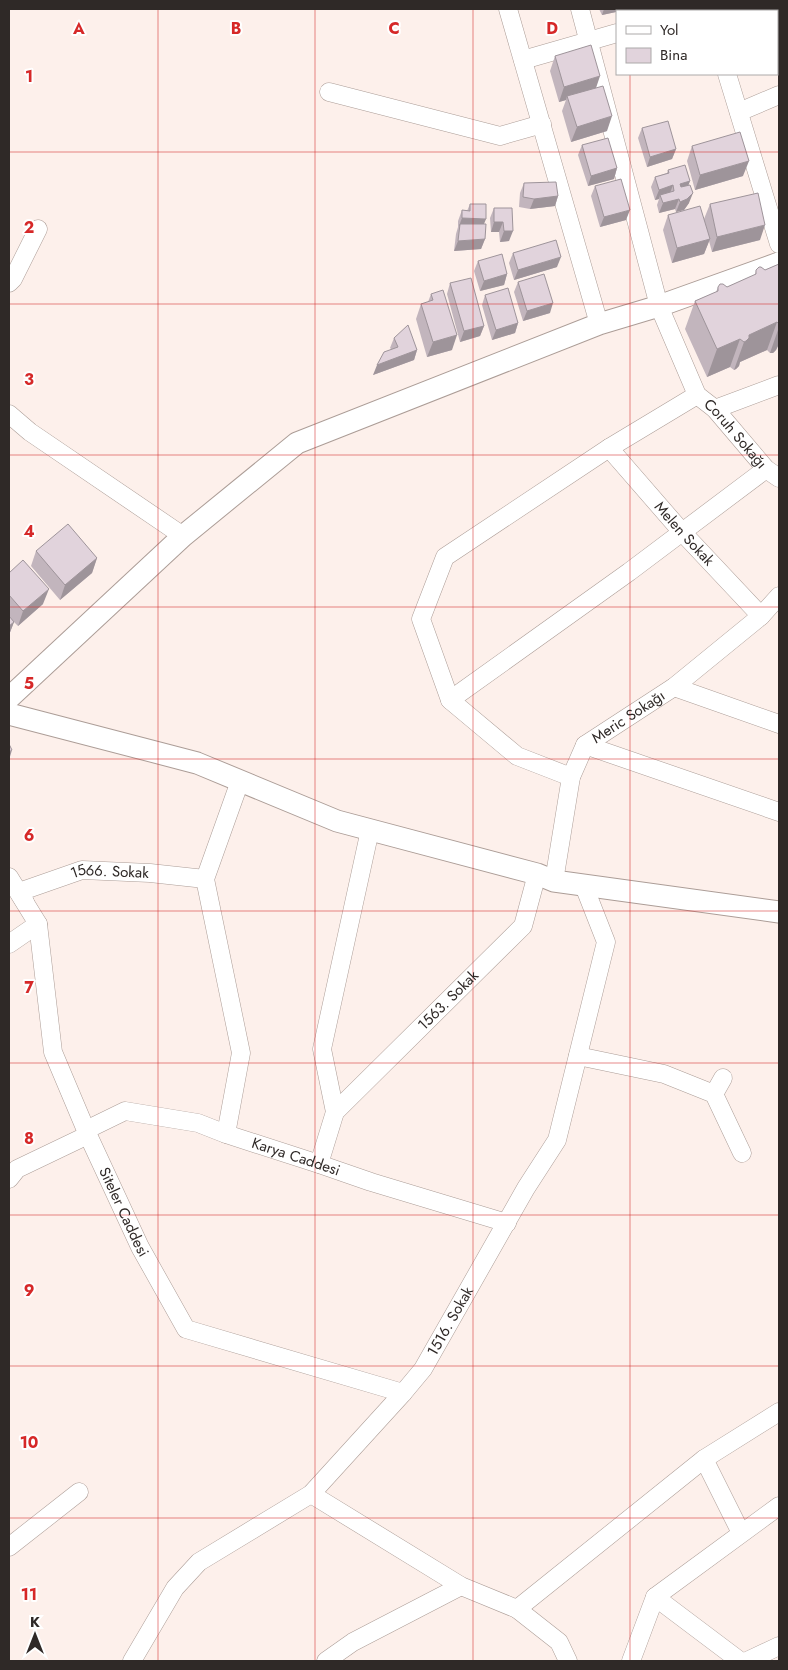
<svg xmlns="http://www.w3.org/2000/svg" width="788" height="1670" font-family="Jost,sans-serif">
<style>
.lines{fill:none;stroke-linecap:round;stroke-linejoin:round}
.minor-casing{stroke:#ac9d97;stroke-width:19}
.tertiary-casing{stroke:#ac9d97;stroke-width:23}
.minor{stroke:#fff;stroke-width:18}
.tertiary{stroke:#fff;stroke-width:21}
.wall{fill:#c2b5bd}
.shaded-wall{fill:#9e949a}
.building{fill:#e1d3dc;stroke:#9e949a}
.grid{fill:none;stroke:#d62828;stroke-width:1;stroke-opacity:0.55}
.labels{text-anchor:middle;dominant-baseline:central;stroke-width:4;stroke-linejoin:round;paint-order:stroke}
.street-label{font-size:15px;fill:#2f2927;stroke:#fff}
.grid-label{font-size:16px;text-anchor:middle;font-weight:bold;fill:#d62828;stroke:#fff;stroke-width:4;stroke-linejoin:round;paint-order:stroke}
</style>
<rect width="100%" height="100%" fill="#fdf0eb"/>
<g class="lines">
<defs>
<g id="minor">
<path d="M508 9 599 324"/>
<path id="s1" d="M580 9 659 306 697 395 715 409 766 469 779 478"/>
<path d="M691 11 700 9"/>
<path d="M523 60 617 33"/>
<path d="M727 74 779 244"/>
<path d="M329 92 500 136 542 124"/>
<path d="M739 112 779 95"/>
<path d="M9 283 13 279 38 229"/>
<path d="M715 409 779 385"/>
<path d="M9 414 30 432 183 536"/>
<path id="s2" d="M609 448 682 532 761 616"/>
<path d="M674 687 779 724"/>
<path d="M450 700 629 572 766 469"/>
<path d="M585 745 779 812"/>
<path d="M571 777 517 756 450 700 421 619 445 557 609 448 697 395"/>
<path id="s3" d="M9 877 38 924 53 1052 88 1135 140 1247 186 1329 403 1393"/>
<path id="s4" d="M554 881 571 777 585 745 674 687 761 616 779 596"/>
<path id="s5" d="M25 902 19 892 82 870 150 873 205 879"/>
<path d="M9 944 38 924"/>
<path d="M578 1056 664 1074 714 1094 742 1153"/>
<path d="M714 1094 723 1078"/>
<path id="s6" d="M335 1112 523 926 537 874"/>
<path id="s7" d="M86 1130 125 1111 198 1123 226 1134 319 1164 371 1182 507 1223"/>
<path d="M226 1134 241 1053 205 879 240 781"/>
<path d="M319 1164 335 1112 322 1049 370 830"/>
<path d="M9 1179 17 1169 88 1135"/>
<path d="M704 1459 741 1533"/>
<path d="M311 1494 461 1586 517 1609 559 1642 568 1661"/>
<path d="M9 1547 79 1492"/>
<path d="M655 1597 740 1661"/>
<path d="M517 1609 704 1459 779 1412"/>
<path id="s8" d="M132 1661 175 1588 199 1562 311 1494 403 1393 423 1369 526 1188 557 1140 606 942 584 886"/>
<path d="M326 1661 353 1642 461 1586"/>
<path d="M631 1661 655 1597 779 1506"/>
<path d="M747 1661 779 1646"/>
</g>
<path id="tertiary" d="M9 698 183 536 297 443 599 324 659 306 779 263
M9 714 197 763 337 821 537 874 554 881 779 912"/>
</defs>
<use href="#minor" class="minor-casing"/>
<use href="#tertiary" class="tertiary-casing"/>
<use href="#minor" class="minor"/>
<use href="#tertiary" class="tertiary"/>
</g>
<path class="wall" d="M599 9H630L602 15Z
M555 56 596 88 607 131 571 142 562 111 566 100 559 102 550 71Z
M642 128 676 149 672 159 647 167 638 138Z
M582 145 617 168 614 179 588 186 578 155Z
M692 146 743 176 695 190 687 161Z
M668 170 690 181 688 185 689 203 684 210 676 212 675 209 659 213 657 205 659 199 655 200 651 187 655 177 667 173Z
M524 183 558 196 555 206 530 209 519 207 520 193Z
M595 186 626 220 600 227 591 196Z
M470 204 484 224 485 239 481 249 454 251 456 234 458 227V221L462 210 467 211Z
M710 204 760 240 712 252 709 241 704 254 672 263 663 230 668 215 704 219Z
M494 208H512L509 241 500 242 499 232H491L490 218Z
M513 253 557 267 514 280 509 263Z
M478 261 507 274 504 285 480 291 474 271Z
M779 264V345L778 346 776 350 773 353H770L767 350 740 362 739 366 736 369 734 370 730 367 707 377 685 329 695 301 716 292 718 287H727L755 275 756 270H765Z
M518 282 550 313 523 321 514 292Z
M450 283 484 326 480 336 460 342 447 294Z
M431 294 452 350 427 357 416 319 421 304 428 302Z
M485 295 518 323 515 333 492 340 482 305Z
M394 338 417 350 414 360 373 375 391 349 390 348Z
M36 551 97 558 92 573 60 600 31 566Z
M9 573 43 604 18 626 14 622 9 635Z"/>
<path class="shaded-wall" d="M604 9H630L602 15Z
M779 41V48L777 50V44Z
M600 76 595 91 567 96 566 100 559 102 564 87Z
M612 116 607 131 571 142 577 127Z
M676 149 672 159 647 167 650 157Z
M749 161 743 176 695 190 700 175Z
M617 168 614 179 588 186 591 176Z
M690 181 686 192 676 194 680 184Z
M673 185 669 196 660 195 659 199 655 200 659 190Z
M693 193 689 203 684 210 676 212 680 202Z
M558 196 555 206 530 209 534 199Z
M679 199 675 209 659 213 663 203Z
M630 210 626 220 600 227 604 217Z
M462 218 486 219 482 229 459 226Z
M494 222H503L499 232H491Z
M765 225 760 240 712 252 717 237Z
M504 231H513L509 241 500 242Z
M485 239 481 249 454 251 458 241Z
M710 239 704 254 672 263 677 248Z
M561 257 557 267 514 280 518 270Z
M507 274 504 285 480 291 484 281Z
M553 303 550 313 523 321 527 311Z
M777 322 767 350 740 362 739 366 736 369 734 370 744 342 749 335Z
M518 323 515 333 492 340 496 330Z
M484 326 480 336 460 342 464 331Z
M779 327V345L778 346 776 350 773 353H770Z
M457 335 452 350 427 357 433 342Z
M740 339 730 367 707 377 717 349Z
M417 350 414 360 373 375 377 365Z
M97 558 92 573 60 600 65 585Z
M49 589 43 604 18 626 23 611Z
M14 622 9 635V626Z
M12 750 9 760V752Z"/>
<path class="building" d="M747 9H756L759 11H744Z
M777 30 779 32V41L777 44Z
M591 45 600 76 564 87 555 56Z
M603 86 612 116 577 127 567 96Z
M668 121 676 149 650 157 642 128Z
M740 132 749 161 700 175 692 146Z
M608 138 617 168 591 176 582 145Z
M685 165 690 181 680 184 681 187 690 185 693 193 687 199 680 202 679 199 663 203 660 195 674 191 673 185 659 190 655 177 669 173 668 170Z
M621 179 630 210 604 217 595 186Z
M556 182 558 196 534 199 523 197 524 183Z
M758 193 765 225 717 237 710 204Z
M470 204H486V219L462 218V210L470 211Z
M700 206 710 239 677 248 668 215Z
M494 208H512L513 231H504L503 222H494Z
M460 224H486L485 239 458 241Z
M556 240 561 257 518 270 513 253Z
M502 254 507 274 484 281 478 261Z
M779 264V324L777 322 749 335V338L746 341 744 342 740 339 717 349 695 301 718 291V287L720 284H723L727 287 756 274V270L759 267H761L765 270Z
M544 274 553 303 527 311 518 282Z
M471 278 484 326 464 331 450 283Z
M508 288 518 323 496 330 485 295Z
M443 290 457 335 433 342 421 304 433 300 431 294Z
M408 325 417 350 377 365 384 352 398 347 394 338Z
M68 524 97 558 65 585 36 551Z
M23 560 49 589 23 611 9 595V573Z
M9 616 14 622 9 626Z
M9 744 12 750 9 752Z"/>
<path class="grid" d="M158 9V1661M315 9V1661M473 9V1661M630 9V11M630 74V1661M9 152H779M9 304H779M9 455H779M9 607H779M9 759H779M9 911H779M9 1063H779M9 1215H779M9 1366H779M9 1518H779"/>
<g class="labels">
<g class="street-label">
<text stroke="none"><textPath href="#s1" startOffset="459">Coruh Sokağı</textPath></text>
<text stroke="none"><textPath href="#s2" startOffset="114">Melen Sokak</textPath></text>
<text stroke="none"><textPath href="#s4" startOffset="192">Meric Sokağı</textPath></text>
<text stroke="none"><textPath href="#s5" startOffset="106">1566. Sokak</textPath></text>
<text stroke="none"><textPath href="#s6" startOffset="159">1563. Sokak</textPath></text>
<text stroke="none"><textPath href="#s7" startOffset="221">Karya Caddesi</textPath></text>
<text stroke="none"><textPath href="#s3" startOffset="359">Siteler Caddesi</textPath></text>
<text stroke="none"><textPath href="#s8" startOffset="474">1516. Sokak</textPath></text>
</g>
</g>
<g class="grid-label">
<text x="79" y="34">A</text>
<text x="236" y="34">B</text>
<text x="394" y="34">C</text>
<text x="552" y="34">D</text>
<text x="29" y="82">1</text>
<text x="29" y="233">2</text>
<text x="29" y="385">3</text>
<text x="29" y="537">4</text>
<text x="29" y="689">5</text>
<text x="29" y="841">6</text>
<text x="29" y="993">7</text>
<text x="29" y="1144">8</text>
<text x="29" y="1296">9</text>
<text x="29" y="1448">10</text>
<text x="29" y="1600">11</text>
</g>
<rect width="788" height="1670" fill="none" stroke="#2f2927" stroke-width="20"/>
<rect x="616" y="10" width="162" height="65" fill="#ffffff" stroke="#aca9a9"/>
<rect x="626" y="26" width="25" height="8" fill="#ffffff" stroke="#aca9a9"/>
<text x="660" y="35" font-size="15" fill="#2f2927">Yol</text>
<rect x="626" y="48" width="25" height="15" fill="#e1d3dc" stroke="#aca9a9"/>
<text x="660" y="60" font-size="15" fill="#2f2927">Bina</text>
<g transform="translate(35 1635)" stroke="#ffffff" stroke-width="4" paint-order="stroke">
<path d="M0-4L9 19L0 12L-9 19Z" fill="#2f2927"/>
<text y="-8" font-size="14" font-weight="bold" text-anchor="middle" fill="#2f2927">K</text>
</g>
</svg>
